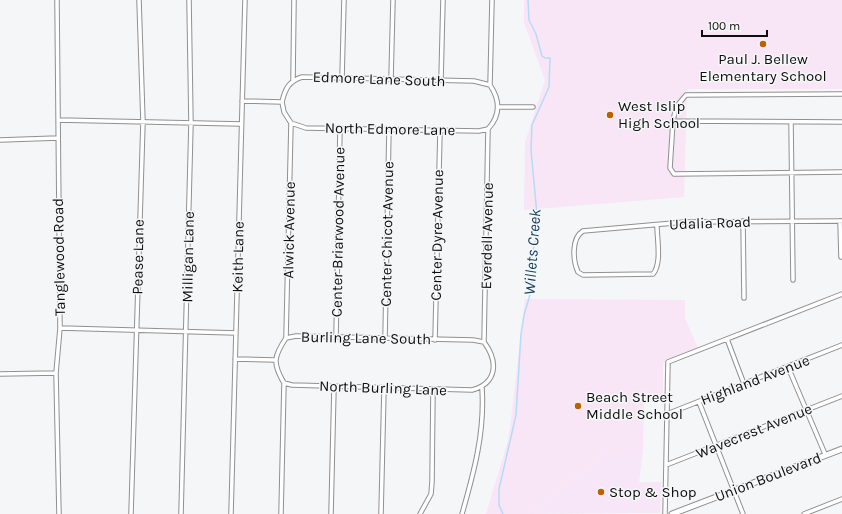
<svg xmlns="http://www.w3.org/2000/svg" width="842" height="514" font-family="Karla,sans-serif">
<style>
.commercial{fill:#f7e6f7}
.education{fill:#f8e5f6}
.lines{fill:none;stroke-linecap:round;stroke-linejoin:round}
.stream{stroke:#b6dbf9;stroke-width:1.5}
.street-casing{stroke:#909091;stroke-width:5.5}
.secondary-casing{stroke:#909091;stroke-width:7}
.street{stroke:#fff;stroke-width:3.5}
.secondary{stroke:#fff;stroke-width:5}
.poi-dot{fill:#bb6003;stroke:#f5f6f7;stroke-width:1.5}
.labels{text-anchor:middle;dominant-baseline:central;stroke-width:3;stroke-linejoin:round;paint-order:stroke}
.poi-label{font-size:15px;fill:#0e0e0e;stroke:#f5f6f7;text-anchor:start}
.street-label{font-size:15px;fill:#0e0e0e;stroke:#f5f6f7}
.water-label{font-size:16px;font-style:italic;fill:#114061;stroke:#f5f6f7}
</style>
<rect width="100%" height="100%" fill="#f5f6f7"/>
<path class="commercial" d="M609 451H643L639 482H662L660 513 528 514Z"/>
<path class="education" d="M524 0H842V89H687L684 197 524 210 525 142 545 80 524 23Z
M525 299 685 300V318L698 348 663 363V399L644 404 643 451H609L528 514H486L509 437Z"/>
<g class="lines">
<path class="stream" d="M503 514 499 505V489L516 415 521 334 524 315 532 288V255L536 237 537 215 531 150 532 125 549 87 550 58H545L542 56 536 34 529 20 528 0"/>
<defs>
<path id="street" d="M57 0 60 328 56 373 59 514
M342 78 344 0
M391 79 393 0
M293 80 294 0
M441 80 443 0
M842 94 686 95 676 107 673 121 670 168 674 174 842 172
M242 101 282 102
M282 102 284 112 291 123 306 128 479 131 488 129C501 115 500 100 490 85L492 0
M282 102C285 89 289 81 302 77L474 81 490 85
M499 107H533
M58 120 241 124
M673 121 842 122
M791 122 793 280
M0 140 58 138
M743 221 744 298
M840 221 841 257
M657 226C657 239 662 264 653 274L583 275 578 272C573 261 571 238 583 231L685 222 842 221
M60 328 236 333
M296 336 473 340 484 342C498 361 498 383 472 390L292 385 284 383C272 363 274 356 286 338Z
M336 337 340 128
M286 338 291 123
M385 339 389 129
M727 339 744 384
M435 340 440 131
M484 342 488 129
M235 359 275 360
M788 367 825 454
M0 374 56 373
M699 402 743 514
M667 414 842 345
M666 465 842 396
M131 514 143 122 139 0
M181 514 191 123 189 0
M231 514 245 0
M281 514 284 383
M331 514 334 387
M381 514 384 389
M420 514 431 494 432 482 433 390
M462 514C474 472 485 432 482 388
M665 514 668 362 842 294
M804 514 842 499"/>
<path id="secondary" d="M672 514 842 449"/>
</defs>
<use href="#street" class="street-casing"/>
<use href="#secondary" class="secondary-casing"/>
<use href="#street" class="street"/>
<use href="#secondary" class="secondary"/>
</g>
<g class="poi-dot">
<circle cx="763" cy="44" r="4"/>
<circle cx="610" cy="115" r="4"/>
<circle cx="578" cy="406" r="4"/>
<circle cx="601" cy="492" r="4"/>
</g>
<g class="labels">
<g class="poi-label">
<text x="763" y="59" text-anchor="middle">Paul J. Bellew<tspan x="763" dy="17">Elementary School</tspan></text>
<text x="618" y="106">West Islip<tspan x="618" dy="17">High School</tspan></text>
<text x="586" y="397">Beach Street<tspan x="586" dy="17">Middle School</tspan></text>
<text x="609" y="492">Stop &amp; Shop</text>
</g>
<g class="street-label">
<text transform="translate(379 79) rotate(2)">Edmore Lane South</text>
<text transform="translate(390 129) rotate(1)">North Edmore Lane</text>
<text transform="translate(710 223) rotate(-2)">Udalia Road</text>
<text transform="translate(289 230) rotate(-89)">Alwick Avenue</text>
<text transform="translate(338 232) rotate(-89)">Center Briarwood Avenue</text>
<text transform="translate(387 234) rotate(-89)">Center Chicot Avenue</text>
<text transform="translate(437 235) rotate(-89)">Center Dyre Avenue</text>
<text transform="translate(487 236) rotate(-89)">Everdell Avenue</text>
<text transform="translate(59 257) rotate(-91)">Tanglewood Road</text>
<text transform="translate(138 257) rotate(-89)">Pease Lane</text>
<text transform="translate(188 257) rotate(-89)">Milligan Lane</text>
<text transform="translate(238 257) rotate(-89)">Keith Lane</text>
<text transform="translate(366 338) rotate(1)">Burling Lane South</text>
<text transform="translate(755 380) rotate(-21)">Highland Avenue</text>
<text transform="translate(383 388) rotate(2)">North Burling Lane</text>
<text transform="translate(754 431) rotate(-22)">Wavecrest Avenue</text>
<text transform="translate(768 477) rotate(-21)">Union Boulevard</text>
</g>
<g class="water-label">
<text transform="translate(532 252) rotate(-86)">Willets Creek</text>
</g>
</g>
<path d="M702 30v6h65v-6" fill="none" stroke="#0e0e0e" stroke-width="2"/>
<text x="708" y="30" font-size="12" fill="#0e0e0e" stroke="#f5f6f7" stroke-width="3" paint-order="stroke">100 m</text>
</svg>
